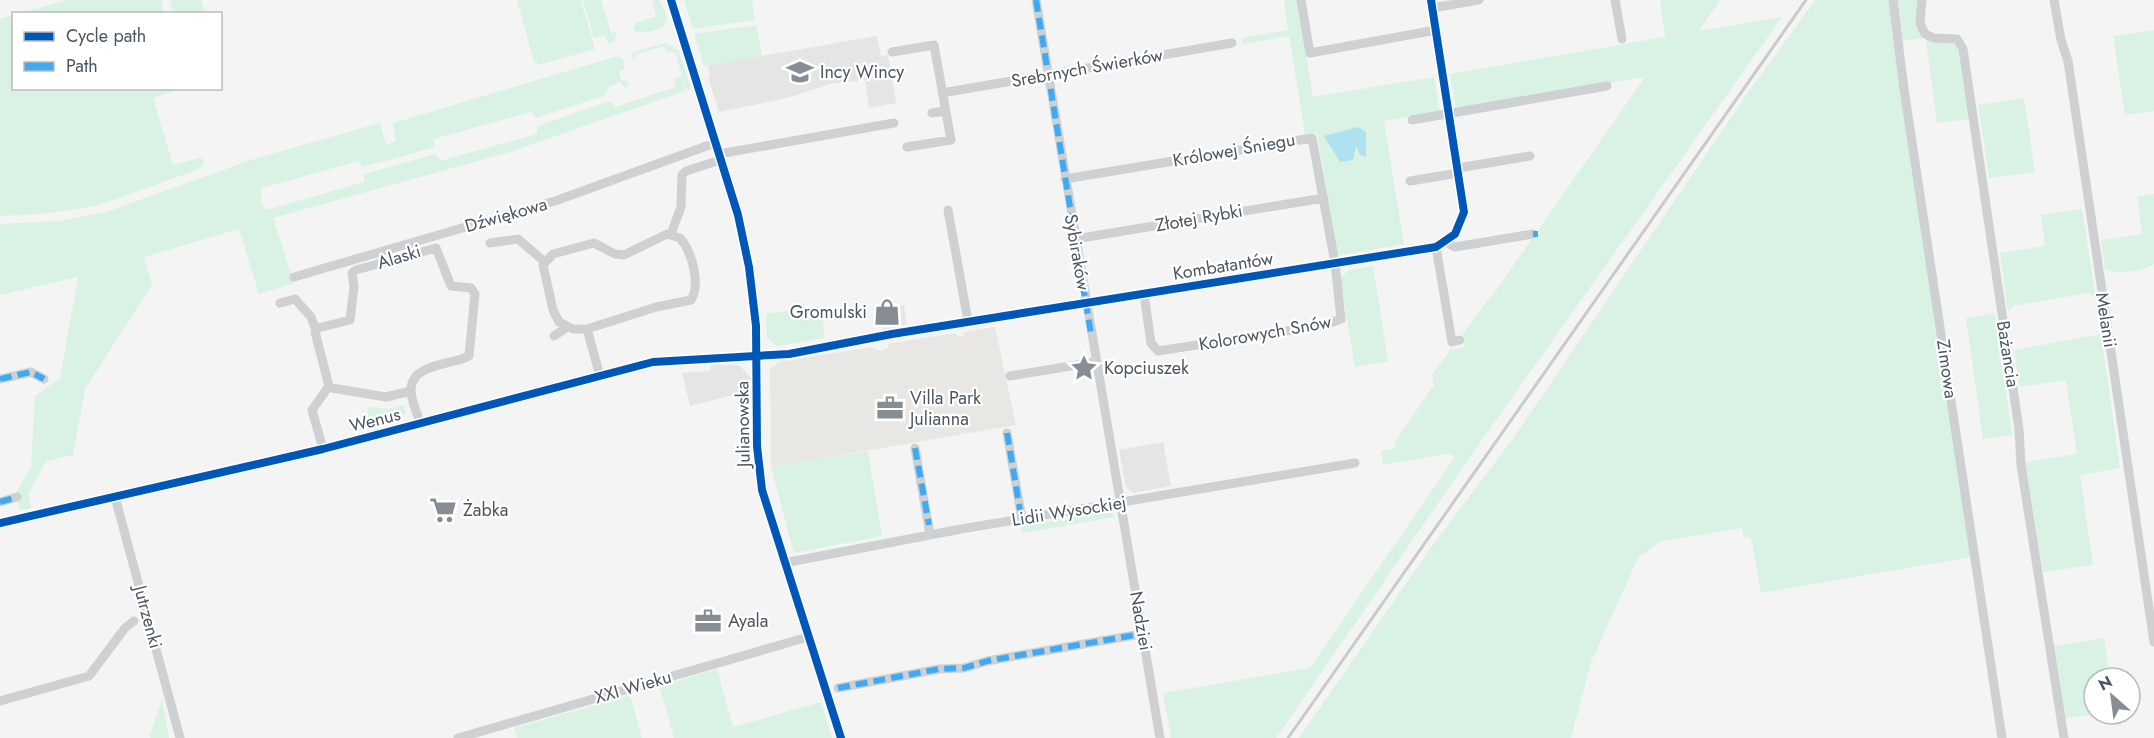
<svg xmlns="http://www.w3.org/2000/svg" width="2154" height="738" font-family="Jost,sans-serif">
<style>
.commercial{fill:#e8e7e3}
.education{fill:#e6e5e6}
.green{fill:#d9f2e3}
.water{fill:#aee2f0}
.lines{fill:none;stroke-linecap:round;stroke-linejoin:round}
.street{stroke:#ced0d2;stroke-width:9}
.rail{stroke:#c9cacc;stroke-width:3}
.quiet{stroke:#3fa9f5;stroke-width:6;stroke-dasharray:12 6;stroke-linecap:butt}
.cycleway-casing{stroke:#fff;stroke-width:11}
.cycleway{stroke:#0057b8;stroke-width:8}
.labels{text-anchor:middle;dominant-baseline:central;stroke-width:4.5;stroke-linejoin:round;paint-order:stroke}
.street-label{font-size:18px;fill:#4a5661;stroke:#fff}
.poi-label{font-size:18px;fill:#4a5661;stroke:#fff;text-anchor:start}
</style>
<rect width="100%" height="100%" fill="#f4f4f4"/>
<path class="commercial" d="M890 303V306L904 305 907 324 883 331 878 307Z
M995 327 1016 425 771 467 770 369 779 362 871 347 882 351 889 347 888 344 955 333 958 336H964L963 332Z"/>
<path class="education" d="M877 36 881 56 888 55 896 103 869 108 865 80 830 84 791 97 719 112 708 77 710 74 708 65Z
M711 365H739L750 377V391L690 406 682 373 710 371Z
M1163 442 1171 486 1133 493 1126 487 1119 450Z"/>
<path class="green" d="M67 0H161L164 13H20Z
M170 0H201L205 13H173Z
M517 0H581L595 49 539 65 534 62Z
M583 0H601L611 33 616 32 615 42 608 44 605 35 594 38Z
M652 0H659C661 4 665 9 666 14 671 29 647 34 636 32L633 28 636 23 656 16Z
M684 0H752L755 20 693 29Z
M1284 0H1297L1313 97 1434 77 1440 111 1384 121 1404 244 1336 256 1317 132 1305 134 1289 36 1243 44 1242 38 1288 30Z
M1660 0H1720L1699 31 1782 17 1477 447 1276 738H1171L1163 693 1310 668 1454 458 1450 453 1383 465 1381 451 1397 448 1394 443 1434 385 1432 375 1451 349 1465 348 1463 333 1504 279 1645 77 1456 108 1450 74 1665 37Z
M1815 0H1889L1971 557 1761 593 1752 541 1749 537 1744 538 1742 528 1659 542 1638 558 1591 662 1571 738H1299L1432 546 1512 440 1747 94Z
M1895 0H1918L1925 38 1902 41Z
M13 15 14 88 179 89 153 98 173 165 199 158 203 159V165L197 170 96 206 43 214 0 216V19Z
M756 25 762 56 704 66 694 34Z
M2154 30V111L2125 115 2113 36Z
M1926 40 1955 42 1959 50 1969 119 1937 123Z
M666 43 679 51 691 89 687 90 682 80 685 91 510 152 273 218 294 283 259 294 239 229 144 257 152 285 85 389 73 455 46 461 28 495 31 508 20 510 16 493 31 467 35 396 60 378 78 277 0 295V224L60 221 106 212 254 159 380 123 386 144 396 142 393 123 594 63 618 56 623 59 625 69 619 71 621 80 629 81 627 87 624 88 621 82 608 87 606 95 536 118 531 112 434 139 435 147 362 167 359 161 261 188V204L267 209H270L364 182V174L436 154 440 161 537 134 538 126 610 101 615 107 675 87V78L682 76 675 52 668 53 664 46 636 54 635 61 631 57 633 52Z
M2024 98 2035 172 1989 178 1978 105Z
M2154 194V264C2141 272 2119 275 2105 269L2101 240 2142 234 2137 196Z
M2082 209 2096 299 2088 293 2013 306 2008 312 2000 253 2045 246 2041 215Z
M1373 266 1388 361 1355 367 1340 278 1349 270Z
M821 306 825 338 777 346 767 337 766 314Z
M1995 313 2012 435 1983 439 1966 318Z
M2101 334 2120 468 2080 475 2093 565 2043 572 2025 462 2077 454 2066 380 2020 387 2014 350Z
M404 405 406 414 367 423 368 407 389 409Z
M868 451 882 536 794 553 771 467Z
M1106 512 1113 513 1114 517 1022 533 1020 526Z
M2104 638 2110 678H2094L2096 714 2065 718 2054 646Z
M717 669 733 727 821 702 832 738H674L659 686Z
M630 695 642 738H517L514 728Z
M162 699 169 738H151L150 735Z"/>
<path class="water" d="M1358 127 1366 132V157L1360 155 1356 146 1353 160 1340 162 1324 136Z"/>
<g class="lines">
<path class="street" d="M671 0 738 215 749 267 756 326 757 446 762 490 841 738
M1036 0 1160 738
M1301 0 1310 53 1436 30
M1615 0 1622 39
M1893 0 1904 89 2002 738
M1922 0 1920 23 1925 34 1934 38 1957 39 1963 49 2019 429 2021 465 2064 738
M2054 0 2061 40 2068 61 2154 642
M1432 8 1479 0
M892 52 934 45 951 140 907 147
M942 93 1232 43
M932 113 945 111
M1412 120 1607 86
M719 154 894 123
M1458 168 1530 156
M1065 179 1312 138 1335 263 1341 319 1325 325 1158 351 1151 343 1144 294
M1410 181 1459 173
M948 210 968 321
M667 234 680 238C692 252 701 284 691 300L656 307 587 329H573L559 322 553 310 543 265 553 254 594 243 615 254 624 255Z
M671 234 681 207 682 175 686 171 714 162
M1075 239 1324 198
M1446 242 1455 247 1533 234
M490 243 518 239 545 262
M1436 247 1452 342 1460 340
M294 277 555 201 715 143
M280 303 295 299 311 317 316 330
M587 329 600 376
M554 336 567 327
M1010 376 1095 362
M0 379 31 372 44 379
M411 391 386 397 332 388 329 386 315 332 318 328 350 320 354 286 352 273 356 270 436 248 451 286 471 288 475 294 469 356C453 365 410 363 411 391 411 401 418 414 420 424
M1007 433 1022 519
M915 448 930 535
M323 449 312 410 329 386
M115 497 180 738
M0 502 17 497
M0 523 323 449 653 362 789 354 892 334 1436 247 1455 234 1464 212 1431 0
M784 563 961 529 1355 463
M838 688 939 669 964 668 987 661 1135 635
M0 701 89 676 125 628 134 621
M458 738 808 637"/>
<path class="rail" d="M1288 738 1806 0"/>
<path class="quiet" d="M1036 0 1091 334
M1533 234H1538
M0 379 31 372 44 379
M1007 433 1020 510
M915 448 929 525
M0 502 17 497
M838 688 939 669 964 668 987 661 1135 635"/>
<defs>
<path id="cycleway" d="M671 0 738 215 749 267 756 326 757 446 762 490 841 738
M0 523 323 449 653 362 789 354 892 334 1436 247 1455 234 1464 212 1431 0"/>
</defs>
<use href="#cycleway" class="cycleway-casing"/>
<use href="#cycleway" class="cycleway"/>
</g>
<defs>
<symbol id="school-bare" viewBox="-9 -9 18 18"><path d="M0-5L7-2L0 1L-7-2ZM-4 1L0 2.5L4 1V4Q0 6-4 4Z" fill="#868d94" stroke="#fff" stroke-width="2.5" paint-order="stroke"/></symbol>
<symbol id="shop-bare" viewBox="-9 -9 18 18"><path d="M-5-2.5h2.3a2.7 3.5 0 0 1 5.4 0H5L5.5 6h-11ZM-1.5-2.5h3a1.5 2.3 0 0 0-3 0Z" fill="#868d94" stroke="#fff" stroke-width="2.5" paint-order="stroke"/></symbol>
<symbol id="sight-bare" viewBox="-9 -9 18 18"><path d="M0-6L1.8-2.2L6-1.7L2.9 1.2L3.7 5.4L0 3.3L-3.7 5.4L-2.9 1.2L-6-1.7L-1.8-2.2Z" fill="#868d94" stroke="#fff" stroke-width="2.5" paint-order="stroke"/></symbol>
<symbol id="office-bare" viewBox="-9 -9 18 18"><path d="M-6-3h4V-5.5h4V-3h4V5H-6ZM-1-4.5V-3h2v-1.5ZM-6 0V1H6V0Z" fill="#868d94" stroke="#fff" stroke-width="2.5" paint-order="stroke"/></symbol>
<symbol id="supermarket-bare" viewBox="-9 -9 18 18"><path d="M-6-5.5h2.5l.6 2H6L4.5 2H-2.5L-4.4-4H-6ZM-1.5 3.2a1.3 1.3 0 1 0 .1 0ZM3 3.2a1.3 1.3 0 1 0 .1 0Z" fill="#868d94" stroke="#fff" stroke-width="2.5" paint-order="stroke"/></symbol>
</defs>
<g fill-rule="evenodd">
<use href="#school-bare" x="781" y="53" width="38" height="38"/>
<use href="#shop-bare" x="868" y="293" width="38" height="38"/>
<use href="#sight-bare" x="1065" y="349" width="38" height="38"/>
<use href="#office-bare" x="871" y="389" width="38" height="38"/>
<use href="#supermarket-bare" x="424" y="491" width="38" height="38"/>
<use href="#office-bare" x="689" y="602" width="38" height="38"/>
</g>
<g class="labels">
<g class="street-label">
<text transform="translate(1087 68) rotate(-10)">Srebrnych Świerków</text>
<text transform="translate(1234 150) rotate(-10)">Królowej Śniegu</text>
<text transform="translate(506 215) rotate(-16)">Dźwiękowa</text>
<text transform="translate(1199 218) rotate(-10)">Złotej Rybki</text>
<text transform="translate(1077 252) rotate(80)">Sybiraków</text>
<text transform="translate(399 257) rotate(-17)">Alaski</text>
<text transform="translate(1223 266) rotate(-9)">Kombatantów</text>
<text transform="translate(2106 320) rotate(81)">Melanii</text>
<text transform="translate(1265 333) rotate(-10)">Kolorowych Snów</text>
<text transform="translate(2008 354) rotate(81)">Bażancia</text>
<text transform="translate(1947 369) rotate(82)">Zimowa</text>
<text transform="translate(375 420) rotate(-14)">Wenus</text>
<text transform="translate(743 424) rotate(-91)">Julianowska</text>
<text transform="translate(1069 511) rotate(-9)">Lidii Wysockiej</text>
<text transform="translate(148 617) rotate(75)">Jutrzenki</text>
<text transform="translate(1141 621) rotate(80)">Nadziei</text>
<text transform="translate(633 687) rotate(-16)">XXI Wieku</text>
</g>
<g class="poi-label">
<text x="820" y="72">Incy Wincy</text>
<text x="867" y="312" text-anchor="end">Gromulski</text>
<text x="1104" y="368">Kopciuszek</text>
<text x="910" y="398">Villa Park<tspan x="910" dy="21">Julianna</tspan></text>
<text x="463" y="510">Żabka</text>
<text x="728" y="621">Ayala</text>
</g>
</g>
<rect x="12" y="12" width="210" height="78" fill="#ffffff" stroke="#b7bbc0" stroke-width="1.5"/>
<rect x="24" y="32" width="30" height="9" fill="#0057b8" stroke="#b7bbc0" stroke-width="1.5"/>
<text x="66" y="42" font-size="18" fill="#4a5661">Cycle path</text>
<rect x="24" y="62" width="30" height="9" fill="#3fa9f5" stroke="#b7bbc0" stroke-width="1.5"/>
<text x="66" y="72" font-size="18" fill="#4a5661">Path</text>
<g transform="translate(2112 696) rotate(332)"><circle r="28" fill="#ffffff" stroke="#b7bbc0" stroke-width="1.5"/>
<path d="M0-4.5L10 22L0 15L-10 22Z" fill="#868d94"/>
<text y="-9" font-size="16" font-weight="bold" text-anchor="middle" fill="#4a5661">N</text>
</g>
</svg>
